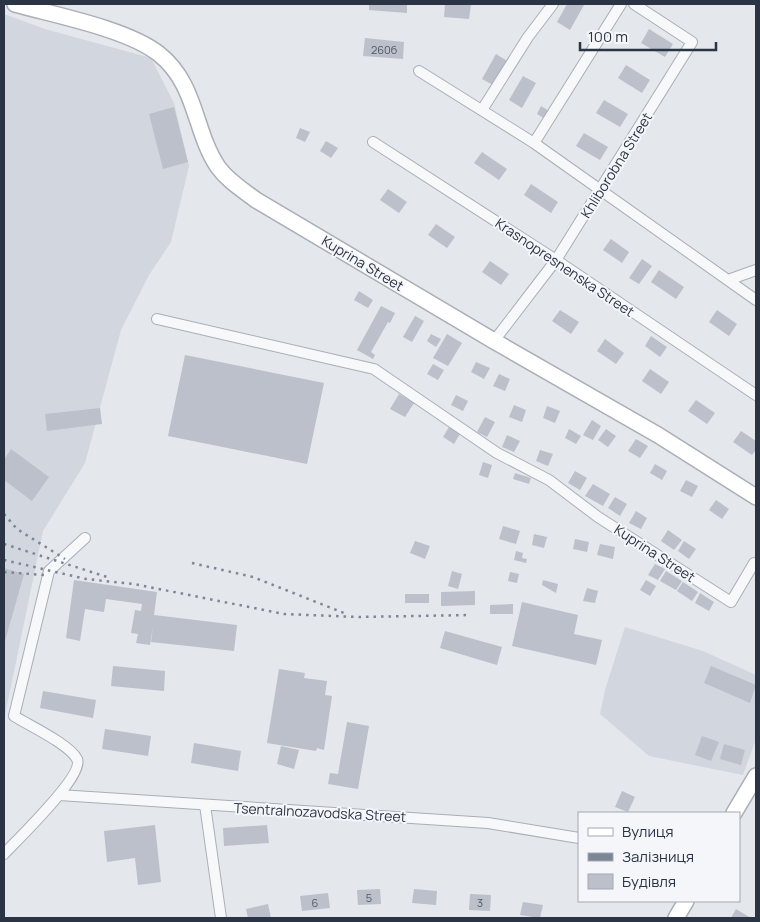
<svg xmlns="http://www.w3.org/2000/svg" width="760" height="922" font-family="Manrope,sans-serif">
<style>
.built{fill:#d2d6de}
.building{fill:#bbc0ca}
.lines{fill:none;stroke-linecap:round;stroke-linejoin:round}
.minor-casing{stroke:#a9aeb7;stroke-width:12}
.secondary-casing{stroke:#a9aeb7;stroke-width:18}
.minor{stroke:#f7f8fa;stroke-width:10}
.secondary{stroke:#fff;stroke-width:15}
.rail{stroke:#7d8696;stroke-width:2.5;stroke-dasharray:2.5 5;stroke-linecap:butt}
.labels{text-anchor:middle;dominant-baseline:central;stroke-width:4;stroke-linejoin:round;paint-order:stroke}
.number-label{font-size:11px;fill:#4f5766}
.street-label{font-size:14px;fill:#2b3445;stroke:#f4f6f9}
</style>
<rect width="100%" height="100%" fill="#e4e7ec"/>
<path class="built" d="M4 14 45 29 151 58 174 103 189 166 171 242 149 275 121 330 85 463 43 531 4 720Z
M625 627 703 651 756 675V739L743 775 649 756 600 714 605 690Z"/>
<path class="building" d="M369 4H407V13L369 10Z
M445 4H471L469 19 444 17Z
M567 4 584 5 570 30 557 22Z
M649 29 673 44 665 57 641 43Z
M365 38 404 42 403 59 363 56Z
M496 54 509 62 495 86 482 79Z
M626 65 650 80 642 93 618 78Z
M523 76 536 83 522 108 509 100Z
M604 100 628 114 620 127 596 113Z
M541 106 551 112 547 120 537 114Z
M174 107 188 162 163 169 149 114Z
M300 128 310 132 305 142 296 138Z
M584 133 608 147 600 160 576 146Z
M326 141 338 148 331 158 320 151Z
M482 152 507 169 499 180 474 163Z
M531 184 558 202 551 213 524 195Z
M388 189 407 202 399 213 380 200Z
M436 224 455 237 447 248 428 235Z
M611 239 629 252 622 263 603 250Z
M642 259 652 266 639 284 629 278Z
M490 261 509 274 501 285 482 272Z
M659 270 684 287 676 299 651 282Z
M359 291 373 300 368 308 354 300Z
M381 306 395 313 390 323 388 322 371 352 375 355 373 359 357 350Z
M560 310 579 322 571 334 552 321Z
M717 310 737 324 729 336 709 322Z
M415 316 424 321 412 342 403 337Z
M431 334 441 339 436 347 427 341Z
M447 334 462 343 448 366 433 358Z
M651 336 667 347 660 357 645 346Z
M605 339 624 353 616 364 597 351Z
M185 355 324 383 307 464 168 436Z
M476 362 490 368 484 379 471 372Z
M433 364 444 370 438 380 427 374Z
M650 369 669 382 661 394 642 381Z
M499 374 510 379 505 391 493 386Z
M399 394 414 403 405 417 390 409Z
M456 395 468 401 463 411 451 405Z
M696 400 715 413 707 424 688 411Z
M514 405 526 410 522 422 509 417Z
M547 406 560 411 555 423 543 418Z
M100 408 102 424 47 431 45 414Z
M485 417 495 422 487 437 477 432Z
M592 420 601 426 593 440 583 435Z
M449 427 460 434 454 444 443 437Z
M569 429 581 436 576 444 565 438Z
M606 429 616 436 608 447 598 440Z
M741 431 756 441V450L752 455 733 442Z
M507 435 520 441 514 452 502 447Z
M636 439 648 446 640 458 628 451Z
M11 449 49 477 32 501 4 480V460Z
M540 450 553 454 548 466 536 461Z
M483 462 492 465 488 478 479 475Z
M655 464 667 471 662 480 650 473Z
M575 471 587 478 580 490 568 483Z
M515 473 531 478 529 484 513 479Z
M686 480 698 486 692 497 680 491Z
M593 484 610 494 603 506 585 496Z
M615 497 627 504 620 516 608 508Z
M716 500 729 509 722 519 709 510Z
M636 511 647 518 641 529 629 523Z
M503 526 520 531 516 544 499 539Z
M668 530 682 540 674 550 661 541Z
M534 534 547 537 544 548 532 545Z
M575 539 589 542 587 552 573 549Z
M415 541 430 546 425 559 410 553Z
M684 541 696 549 689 559 678 551Z
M600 544 615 547 613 559 597 555Z
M516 551 523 553 522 558 527 559 526 563 514 560Z
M655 564 665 569 658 580 648 575Z
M4 568 24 574 5 641H4Z
M452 571 462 574 458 589 448 586Z
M666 571 682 581 676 590 660 581Z
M510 572 519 574 517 583 508 581Z
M74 580 157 592 154 615 237 625 234 651 151 642 153 626 150 645 136 643 138 634 131 633 135 610 141 611 142 604 106 599 104 612 85 609 80 641 66 638Z
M543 580 558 584 556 593 542 585Z
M646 580 656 586 650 596 640 590Z
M683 582 698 592 692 601 677 591Z
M587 588 598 591 595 603 583 601Z
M475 591V605L441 606V592Z
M700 593 714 602 709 611 695 603Z
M405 594H429V603H405Z
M522 602 578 615 574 634 602 640 596 665 512 646Z
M513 604V614H490V605Z
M445 631 502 647 497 665 440 648Z
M113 666 165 671 164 691 111 686Z
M711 666 756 685 750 703 704 683Z
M279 669 305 673 304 678 327 681 325 695 332 696 324 750 317 748 316 751 267 743Z
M43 691 96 700 93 718 40 708Z
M347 722 369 726 358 789 328 784 330 773 338 774Z
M105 729 151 736 148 756 102 749Z
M702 736 719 742 711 761 695 755Z
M194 743 241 751 238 771 191 763Z
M724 744 745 750 741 765 720 759Z
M281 746 299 750 294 769 277 764Z
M622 791 635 797 628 812 615 807Z
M155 825 161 882 138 885 135 858 107 862 104 831Z
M267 825 269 843 224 846 223 828Z
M380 889 381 904 358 905 357 890Z
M414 889 437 891 436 905 412 903Z
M328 893 330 908 302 911 300 896Z
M470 894 491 895 490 911 469 910Z
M523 902 543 905 540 918 520 915Z
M268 904 271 918H248L246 909Z
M736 909 751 918H731Z"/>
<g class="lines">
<defs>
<path id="minor" d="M419 71 534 143 756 300
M482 110 528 37 553 4
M373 142 556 260 756 395
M534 143 621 4
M728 280 756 270
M157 319 374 369 497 453 549 480 598 517 731 602 754 563 756 565
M494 341 556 260 692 42 634 4
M59 795 488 823 579 838
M205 805 221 918
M4 854C16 841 85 775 77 759 69 744 30 726 14 716L49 571 85 538"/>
<path id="secondary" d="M15 4C54 15 128 29 159 54 197 84 194 132 218 167 228 181 243 190 256 200L494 341 658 435 756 497
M734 813 756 776
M676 918 686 901"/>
</defs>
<use href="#minor" class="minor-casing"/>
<use href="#secondary" class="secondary-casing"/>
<use href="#minor" class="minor"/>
<use href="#secondary" class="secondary"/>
<path class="rail" d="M4 514 17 529 65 559
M4 544 107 577
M4 560 86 579 134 584 284 614 359 617 471 615
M192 563 253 577 344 613
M4 572 44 575"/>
</g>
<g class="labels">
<g class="number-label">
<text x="384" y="49">260б</text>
<text x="369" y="897">5</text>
<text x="315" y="902">6</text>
<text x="480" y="902">3</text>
</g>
<g class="street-label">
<text transform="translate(616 165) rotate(-58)">Khliborobna Street</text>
<text transform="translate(363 263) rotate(31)">Kuprina Street</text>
<text transform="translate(565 267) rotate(34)">Krasnopresnenska Street</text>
<text transform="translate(655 553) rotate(33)">Kuprina Street</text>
<text transform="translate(320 812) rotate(3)">Tsentralnozavodska Street</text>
</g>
</g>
<rect width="760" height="922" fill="none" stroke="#2b3445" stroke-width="10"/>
<rect x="578" y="812" width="162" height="90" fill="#f4f6f9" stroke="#a4a8b1"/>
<rect x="588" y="828" width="25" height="8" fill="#ffffff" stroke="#a4a8b1"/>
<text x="622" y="837" font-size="15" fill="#2b3445">Вулиця</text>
<rect x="588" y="853" width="25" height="8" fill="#7d8696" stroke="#a4a8b1"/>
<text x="622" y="862" font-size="15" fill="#2b3445">Залізниця</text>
<rect x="588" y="874" width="25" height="15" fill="#bbc0ca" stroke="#a4a8b1"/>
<text x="622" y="887" font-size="15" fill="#2b3445">Будівля</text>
<path d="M580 42v8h136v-8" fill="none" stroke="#2b3445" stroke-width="2.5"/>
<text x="588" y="42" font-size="15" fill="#2b3445" stroke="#f4f6f9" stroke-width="4" paint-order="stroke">100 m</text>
</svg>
